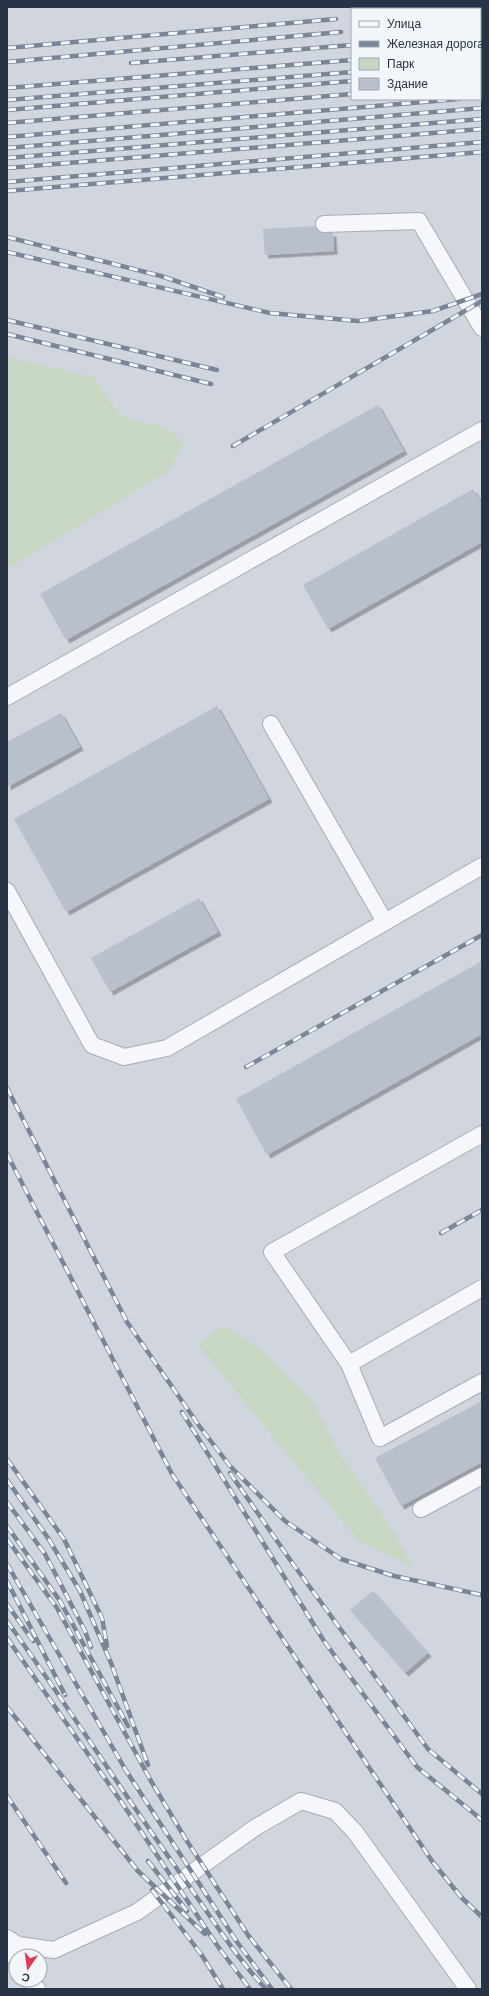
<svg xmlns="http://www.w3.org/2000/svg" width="489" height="1996" font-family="'DM Sans',sans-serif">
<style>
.built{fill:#d0d5de;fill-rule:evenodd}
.green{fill:#c7d7c2}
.building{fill:#b9bfcb;filter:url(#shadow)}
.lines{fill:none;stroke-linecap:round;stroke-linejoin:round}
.minor-casing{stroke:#a6adb7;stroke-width:18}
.minor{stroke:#f6f7fa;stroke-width:16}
.rail-casing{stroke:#7a8598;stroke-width:4.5}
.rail{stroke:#f2f5f9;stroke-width:3;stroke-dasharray:9;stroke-linecap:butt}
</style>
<defs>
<filter id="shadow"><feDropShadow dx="3.5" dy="3.5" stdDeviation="0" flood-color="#0004"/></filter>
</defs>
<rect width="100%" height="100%" fill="#e2e6ec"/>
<path class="built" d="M7 7H482V1989H7ZM352 9H480V99H352ZM16 1956H40V1980H16Z"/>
<path class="green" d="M7 357 93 377 120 416 166 428 184 443 168 471 7 569Z
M223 1326 261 1349 313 1403 336 1448 392 1530 412 1566 358 1540 198 1345Z"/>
<path class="building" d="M315 226 320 233H333L334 251 265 255 263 229Z
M378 405 404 451 66 640 40 594Z
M473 489 482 504V542L328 629 303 585Z
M217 706 269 799 66 912 14 819Z
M61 713 80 747 7 787V742Z
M199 898 218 932 110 992 91 958Z
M482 961V1034L267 1155 236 1099Z
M482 1401V1462L401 1506 375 1458Z
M373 1591 428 1653 405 1673 350 1610Z"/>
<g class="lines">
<defs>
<path id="minor" d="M324 224 419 221 482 328
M7 697 482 430
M271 724 385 922
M7 891 92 1045 124 1057 167 1048 482 866
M482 1134 272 1252 349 1364 482 1288
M349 1364 380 1438 482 1382
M421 1509 482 1476
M7 1938 18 1945 54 1950 137 1912 256 1827 301 1801 335 1811 355 1832 468 1989
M7 1946 16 1959
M31 1980 37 1989"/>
</defs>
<use href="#minor" class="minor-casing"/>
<use href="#minor" class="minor"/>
<defs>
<path id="rail" d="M480 34H482
M7 48 336 19
M480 50H482
M480 61H482
M7 62 341 32
M131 63 352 45
M480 72H482
M480 83H482
M7 88 352 60
M480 97H482
M7 100 352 72
M7 110 352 81
M7 123 352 94
M7 137 459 99
M7 148 482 108
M7 158 482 119
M7 168 482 129
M7 182 482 142
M7 191 482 152
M7 237 161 276 223 297
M7 252 270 313 358 321 433 311 482 294
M7 320 217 370
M7 334 211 384
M233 446 482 301
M246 1067 482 935
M7 1088 127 1322 200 1427 230 1466 285 1521 341 1559 394 1576 482 1595
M7 1154 172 1474 432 1861 461 1897 482 1917
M441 1233 482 1210
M182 1412 324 1641 417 1767 482 1820
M7 1459 64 1539 102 1618 107 1646
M230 1473 293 1564 428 1749 482 1794
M7 1480 48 1538 80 1591 111 1663 148 1765
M7 1502 45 1554 85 1631 91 1647
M7 1526 60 1601 128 1726
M7 1539 57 1608 151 1781 185 1838 248 1935 291 1989
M7 1564 125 1769 237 1942 272 1989
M7 1581 65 1695
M7 1604 33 1641
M7 1621C68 1706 124 1795 185 1880 211 1917 235 1956 266 1989
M7 1638 120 1800 219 1948 250 1989
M7 1707 138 1871 205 1934
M7 1796 66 1883
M148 1861 187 1911
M152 1890 201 1954 223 1989"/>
</defs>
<use href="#rail" class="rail-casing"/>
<use href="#rail" class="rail"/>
</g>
<rect width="489" height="1996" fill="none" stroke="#283346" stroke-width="16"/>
<rect x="351" y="8" width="130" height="92" fill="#f2f5f9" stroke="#a1a7b1"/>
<rect x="359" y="21" width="20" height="6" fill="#f6f7fa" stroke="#a1a7b1"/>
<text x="387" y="28" font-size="12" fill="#283346">Улица</text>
<rect x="359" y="41" width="20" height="6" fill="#7a8598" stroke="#a1a7b1"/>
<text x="387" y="48" font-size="12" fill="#283346">Железная дорога</text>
<rect x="359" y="58" width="20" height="12" fill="#c7d7c2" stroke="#a1a7b1"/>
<text x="387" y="68" font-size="12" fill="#283346">Парк</text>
<rect x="359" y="78" width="20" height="12" fill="#b9bfcb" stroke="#a1a7b1"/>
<text x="387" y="88" font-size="12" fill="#283346">Здание</text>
<g transform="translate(28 1968) rotate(193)"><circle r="19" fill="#f2f5f9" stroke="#a1a7b1"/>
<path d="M0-3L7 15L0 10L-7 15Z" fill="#dd3b53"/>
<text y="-6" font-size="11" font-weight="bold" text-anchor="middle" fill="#283346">С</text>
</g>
</svg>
